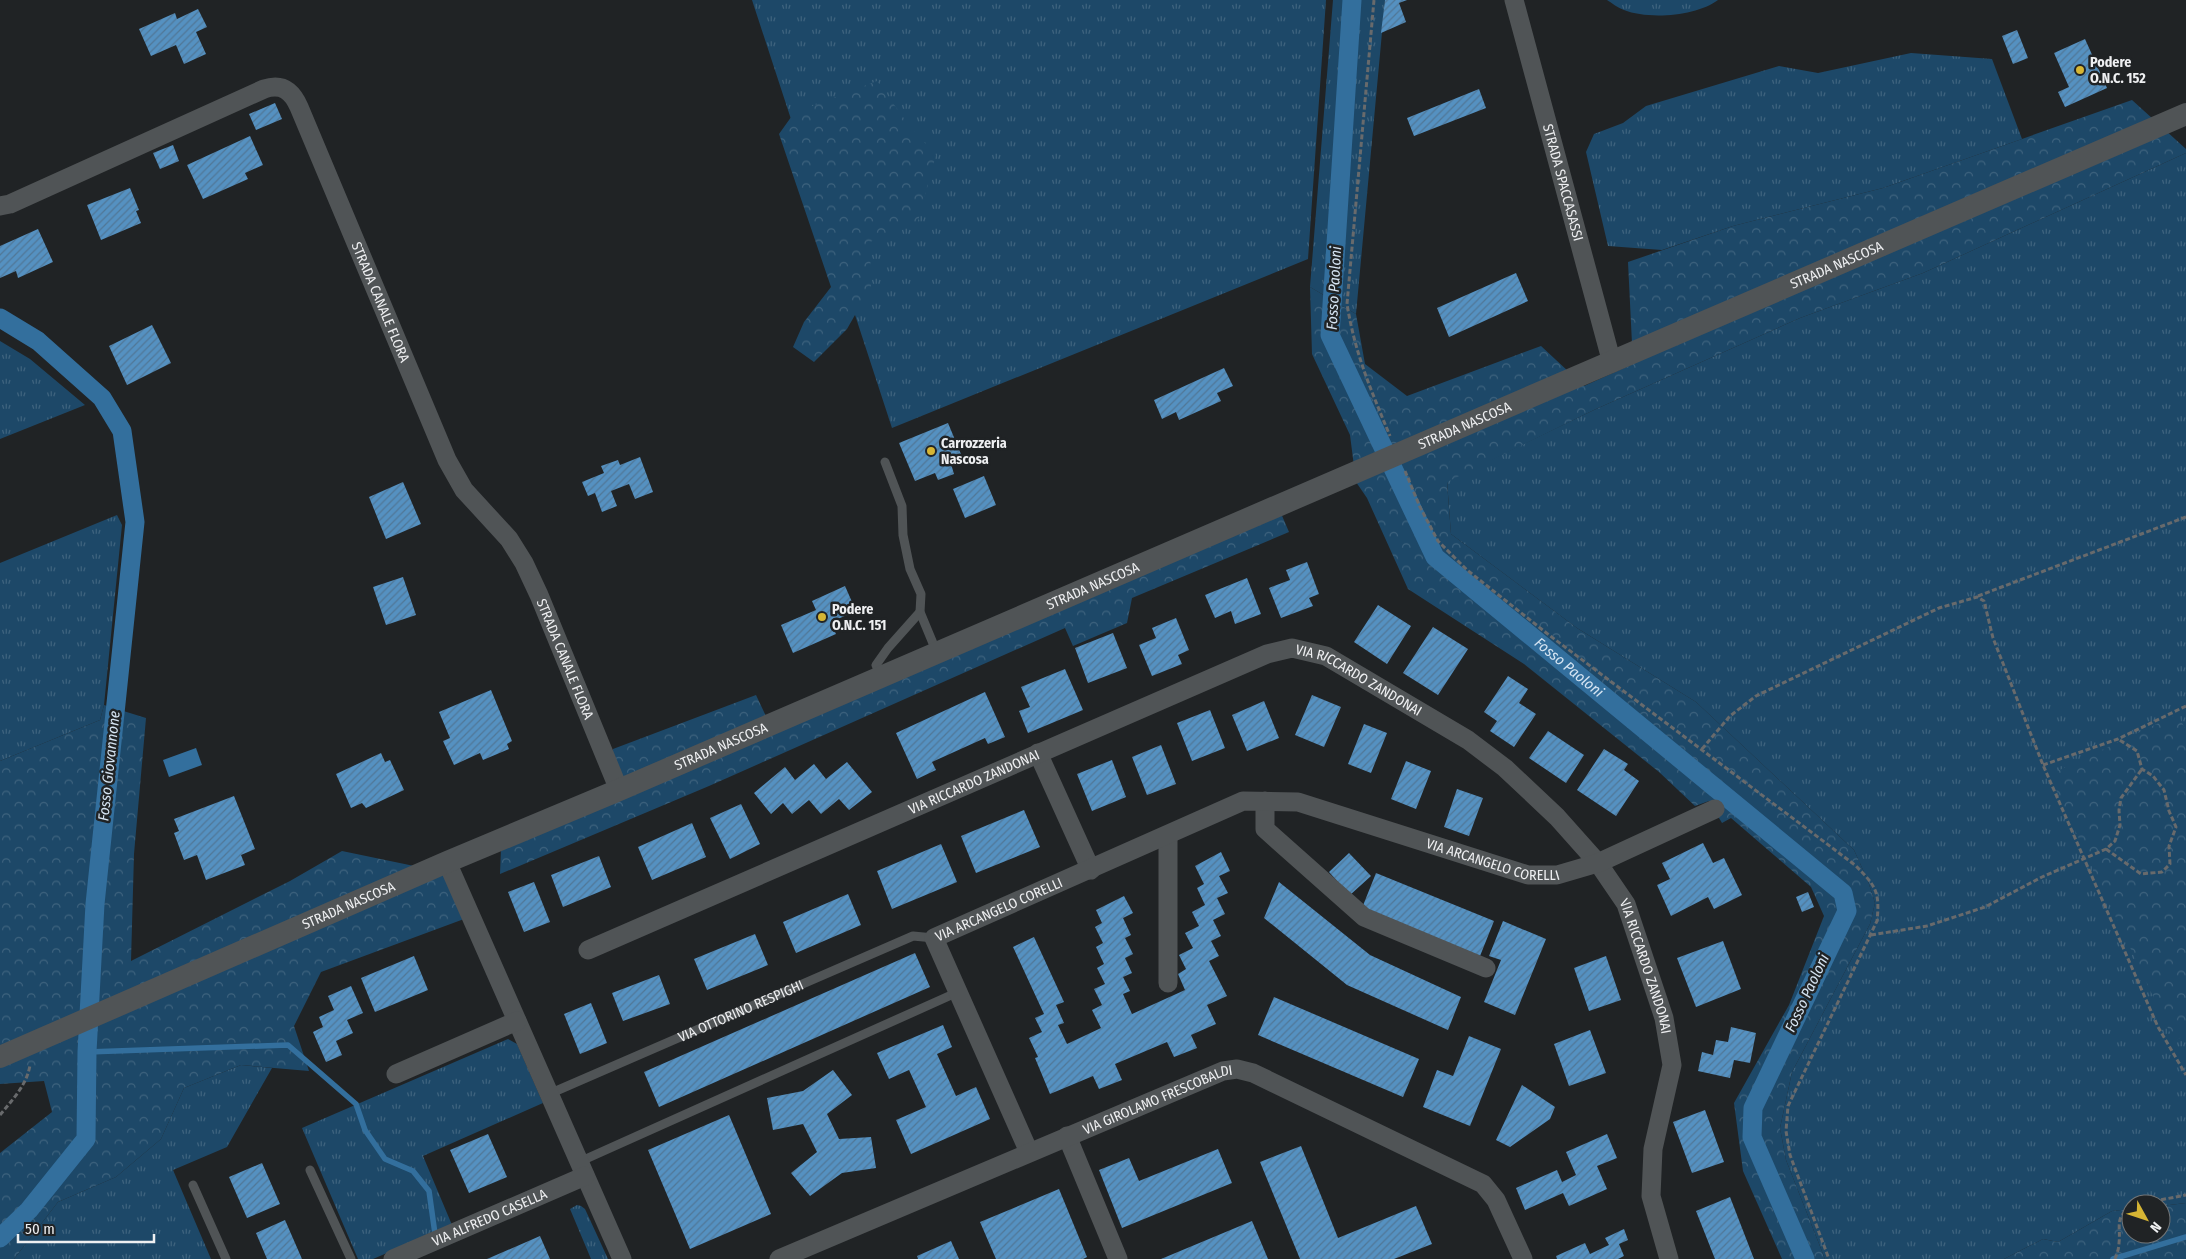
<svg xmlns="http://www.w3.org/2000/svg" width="2186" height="1259" font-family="'Fira Sans Condensed',sans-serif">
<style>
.grass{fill:url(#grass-tufts)}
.forest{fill:url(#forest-crowns)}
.water{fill:#336f9d}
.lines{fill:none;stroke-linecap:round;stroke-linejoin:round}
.stream{stroke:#336f9d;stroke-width:5.5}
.canal{stroke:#336f9d;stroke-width:19}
.building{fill:url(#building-hatch)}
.path{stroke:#686a6c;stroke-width:3;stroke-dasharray:5 2.5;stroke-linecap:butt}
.service{stroke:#505456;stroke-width:9}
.minor{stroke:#505456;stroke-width:19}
.tertiary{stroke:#505456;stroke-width:22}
.poi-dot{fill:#d6b534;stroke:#202325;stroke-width:2}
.labels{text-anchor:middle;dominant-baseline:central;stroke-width:5;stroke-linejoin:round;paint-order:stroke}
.poi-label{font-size:14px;font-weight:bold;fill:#eeeff1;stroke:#202325;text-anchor:start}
.street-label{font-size:14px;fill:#eeeff1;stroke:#202325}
.water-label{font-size:15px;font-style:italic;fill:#d5e4f2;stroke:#202325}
</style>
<defs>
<pattern id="grass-tufts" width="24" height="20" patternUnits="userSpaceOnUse" patternTransform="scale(1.25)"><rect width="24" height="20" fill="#1d4868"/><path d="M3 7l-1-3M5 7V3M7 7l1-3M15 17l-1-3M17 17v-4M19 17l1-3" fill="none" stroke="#3e637e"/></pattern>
<pattern id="forest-crowns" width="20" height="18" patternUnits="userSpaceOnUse" patternTransform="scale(1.25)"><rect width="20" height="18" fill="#1d4868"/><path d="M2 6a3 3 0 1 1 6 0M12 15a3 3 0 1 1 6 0" fill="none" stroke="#3e637e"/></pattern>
<pattern id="building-hatch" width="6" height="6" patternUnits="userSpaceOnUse" patternTransform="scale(1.25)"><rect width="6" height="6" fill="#5591c1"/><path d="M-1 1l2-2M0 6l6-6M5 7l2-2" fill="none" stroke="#507797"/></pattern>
</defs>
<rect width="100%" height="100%" fill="#202325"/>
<path class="grass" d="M752 0H1326L1308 259 892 428Z
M1333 0H1385L1356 314 1310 287Z
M1607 0H1718C1697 16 1649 20 1624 10 1618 8 1612 3 1607 0Z
M1911 53 1992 59 2022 139 1883 188 1733 226 1662 250 1608 246 1586 152 1594 134 1623 123 1646 106 1779 66 1818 73Z
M2186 153V1203L2161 1206V1204H2131V1209L2112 1211 2058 1242 2043 1239 2004 1259H1825L1786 1160 1780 1128 1792 1072 1870 924 1875 903 1868 881 1854 850 1696 702 1577 628 1451 534 1447 481 1596 409 1800 318 1923 273Z
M0 341 30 359 85 405 0 439Z
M117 515 122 525 104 705 100 720 0 761V563Z
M508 1039 517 1044 543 1103 423 1156 452 1225 373 1259H358L302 1128Z
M241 1065 272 1068 227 1147 173 1170 211 1259H14L58 1202 116 1177 161 1139 184 1088Z
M577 1205 581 1206 585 1209 608 1259H591L570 1209Z"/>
<path class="forest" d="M877 81 911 128 936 155 918 221 870 242 871 287 847 329 814 362 793 347 804 322 831 287 779 134 794 113Z
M2132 100 2186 149V153L1923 273 1800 318 1596 409 1447 482 1451 534 1577 628 1696 702 1854 850 1868 881 1875 903 1870 924 1792 1072 1780 1128 1786 1160 1825 1259H1782L1743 1171 1734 1103 1789 1005 1824 916 1811 887 1731 818 1722 823 1709 801 1695 806 1659 772 1524 664 1408 589 1367 498 1356 482 1350 435 1312 354 1310 287 1356 314 1365 364 1407 396 1541 346 1584 386 1633 364 1628 262 1733 226 1883 188Z
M1280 511 1289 532 1132 598 1127 623 1073 646 1065 628 709 786 500 874 501 849 611 802 613 749 756 695 772 729Z
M104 705 146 718 134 854 131 961 290 881 342 851 443 872 464 919 321 972 294 1026 309 1071 241 1065 184 1088 161 1139 116 1177 58 1202 14 1259H0V1153L52 1112 44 1081 0 1084V761L100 720Z
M2178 714 2186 731V1035L2174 1041 2049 775Z
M2186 1203V1259H2004L2043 1239 2058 1242 2112 1211 2131 1209V1234H2161V1206Z"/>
<path class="water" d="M196 748 202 765 169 777 163 760Z"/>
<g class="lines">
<path class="stream" d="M87 1052 288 1045 356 1104 365 1130 385 1159 413 1171 429 1191 435 1234
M2113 1259 2186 1237"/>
<g class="canal">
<path id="s1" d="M1352 0 1330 335 1435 557 1843 893 1847 911 1753 1108 1752 1137 1805 1259"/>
<path d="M0 318 38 341 102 398 122 431 135 522 95 904 87 1052 86 1139 29 1210 0 1238"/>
</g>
</g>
<path class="building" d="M1385 0H1407L1399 3 1406 22 1381 33Z
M198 9 207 27 196 32 206 54 184 64 176 45 151 56 139 29 175 13 177 19Z
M2017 30 2028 58 2013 64 2002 36Z
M2085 39 2107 88 2065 107 2058 92 2069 87 2054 53Z
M1479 89 1486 108 1414 136 1407 118Z
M275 103 282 119 256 130 249 114Z
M250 136 263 165 245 173 248 179 203 199 187 165Z
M173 145 179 161 160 169 153 153Z
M130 188 139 210 136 211 141 223 101 240 87 205Z
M38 229 53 262 18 278 16 271 0 278V246Z
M1516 273 1528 301 1449 337 1437 308Z
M152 325 171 363 127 385 109 346Z
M1224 368 1233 386 1217 393 1221 401 1179 420 1176 412 1162 419 1154 400Z
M948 423 963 459 951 464 954 474 938 480 935 473 915 481 899 443Z
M640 457 653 492 635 499 629 484 611 491 617 506 602 512 595 493 588 496 582 482 604 473 601 466 618 460 620 465Z
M984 476 996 505 965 518 953 489Z
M403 482 421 524 386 539 369 497Z
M1307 562 1319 594 1309 598 1313 606 1281 618 1269 588 1290 580 1286 570Z
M403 577 416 615 386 625 373 587Z
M1247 578 1261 614 1235 624 1231 611 1215 618 1205 595Z
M845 586 856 611 831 622 836 634 793 653 781 625 816 610 812 601Z
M1378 605 1411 626 1387 664 1354 642Z
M1176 618 1189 650 1178 655 1182 664 1152 676 1139 645 1156 638 1152 628Z
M1433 627 1468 649 1438 695 1403 673Z
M1113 633 1127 668 1088 683 1075 648Z
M1065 669 1083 710 1028 733 1019 711 1030 707 1021 687Z
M1508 676 1528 689 1519 703 1536 714 1514 747 1490 731 1497 721 1484 712Z
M491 690 512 741 507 744 509 749 483 760 480 753 454 765 443 741 450 738 439 712Z
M985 692 1005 737 988 744 985 738 932 762 936 770 917 779 896 733Z
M1312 695 1341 707 1324 747 1295 735Z
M1264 701 1279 738 1247 751 1232 715Z
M1210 710 1225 748 1192 761 1177 723Z
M1364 724 1387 733 1371 773 1348 764Z
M1548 731 1584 755 1566 783 1529 758Z
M1161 745 1176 784 1147 795 1132 757Z
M1604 749 1628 764 1624 770 1639 781 1616 816 1577 790Z
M381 753 385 762 390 760 404 790 366 808 362 803 351 808 336 774Z
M1112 760 1126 797 1092 811 1077 774Z
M1406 761 1431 771 1416 809 1391 799Z
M847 762 872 792 849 810 839 799 821 814 809 800 792 814 783 803 771 814 754 793 785 767 795 780 814 764 826 779Z
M1457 789 1483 798 1469 836 1444 827Z
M234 796 255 849 241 855 245 865 206 880 197 855 184 860 174 833 179 831 174 819Z
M741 804 760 844 730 859 710 818Z
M1024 810 1040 847 976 873 961 836Z
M692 823 706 857 652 880 638 847Z
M1703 843 1713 863 1724 858 1742 895 1714 909 1708 897 1671 916 1657 885 1670 879 1662 863Z
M941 844 957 882 892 909 877 871Z
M1221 852 1230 871 1219 876 1228 893 1217 898 1225 914 1213 920 1221 936 1211 941 1219 956 1209 961 1227 996 1207 1005 1216 1024 1191 1035 1197 1048 1174 1057 1167 1042 1115 1064 1122 1080 1099 1089 1093 1076 1050 1094 1035 1058 1038 1057 1029 1038 1042 1032 1035 1018 1044 1014 1013 947 1034 937 1064 1002 1056 1005 1064 1023 1058 1025 1067 1044 1101 1028 1092 1010 1102 1005 1094 989 1105 984 1097 968 1104 964 1096 947 1103 943 1095 927 1102 923 1096 910 1124 896 1133 913 1123 918 1131 935 1125 938 1133 954 1125 958 1132 973 1123 977 1130 991 1123 994 1132 1014 1185 990 1178 974 1186 969 1179 955 1193 948 1185 933 1199 926 1192 912 1205 905 1197 888 1204 884 1195 866Z
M1349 853 1371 876 1350 895 1329 872Z
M599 856 611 887 563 907 551 875Z
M1376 873 1494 921 1480 956 1362 908Z
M534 882 550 922 524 932 508 892Z
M1279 882 1370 955 1461 997 1448 1030 1347 985 1264 918Z
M1808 892 1814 907 1802 912 1796 897Z
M848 894 861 925 796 953 783 922Z
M1503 921 1546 939 1515 1015 1484 1002 1501 960 1489 956Z
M755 934 768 965 707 990 694 959Z
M1723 941 1741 989 1696 1007 1677 958Z
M915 953 930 987 659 1107 644 1072Z
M414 956 428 990 375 1012 361 978Z
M1606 956 1621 1000 1589 1011 1574 968Z
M659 975 670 1004 623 1021 612 993Z
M351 986 363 1013 347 1020 353 1033 336 1041 342 1055 326 1062 313 1032 323 1027 319 1017 334 1010 328 996Z
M1274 997 1419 1059 1403 1097 1258 1035Z
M591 1003 607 1043 580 1054 564 1014Z
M943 1025 952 1047 937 1054 956 1096 976 1087 990 1119 911 1154 896 1120 926 1107 909 1070 889 1079 877 1053Z
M1731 1027 1756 1033 1750 1063 1734 1060 1730 1078 1698 1071 1702 1052 1713 1055 1716 1040 1728 1042Z
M1590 1030 1606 1073 1569 1086 1554 1044Z
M1469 1036 1501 1049 1470 1126 1423 1107 1437 1070 1453 1076Z
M833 1070 852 1095 827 1114 839 1139 871 1137 876 1168 842 1173 810 1196 791 1173 817 1152 803 1124 773 1130 767 1098 803 1091Z
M1522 1085 1555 1107 1550 1119 1510 1147 1496 1140Z
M1705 1110 1724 1162 1692 1173 1673 1122Z
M729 1115 771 1214 690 1249 648 1150Z
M488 1134 507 1177 469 1193 450 1150Z
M1607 1134 1617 1158 1597 1166 1607 1189 1569 1206 1563 1193 1525 1210 1516 1188 1557 1170 1562 1182 1576 1175 1566 1152Z
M1301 1146 1338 1238 1416 1206 1432 1244 1394 1259H1300L1260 1162Z
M1218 1149 1232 1183 1122 1228 1099 1170 1129 1158 1139 1181Z
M262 1163 280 1204 247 1218 229 1177Z
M1059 1189 1087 1257 1083 1259H996L980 1222Z
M1730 1197 1754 1259H1715L1696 1211Z
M285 1220 302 1259H267L256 1233Z
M1252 1221 1268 1259H1161Z
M1624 1229 1628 1240 1619 1244 1624 1256 1618 1259H1557L1556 1256 1585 1243 1590 1254 1609 1245 1605 1238Z
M540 1236 550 1259H487Z
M951 1241 959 1259H918L917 1256Z"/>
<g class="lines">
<path class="path" d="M1374 0 1347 304C1355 354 1371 390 1390 436
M1405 471 1420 507 1438 541 1467 570 1549 635 1855 865C1876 886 1880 892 1877 921L1788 1106 1786 1131 1790 1155 1829 1259
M1978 596 2186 517
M1702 749 1730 716 1756 696 1939 608 1977 597 1984 601 1993 638 2043 765 2158 1027 2186 1075
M2043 765 2118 739 2186 706
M2106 849 2141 874 2162 872 2170 864 2169 846 2176 827 2169 811 2164 790 2153 776 2142 769 2137 751 2118 739
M1871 935 1927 926 1985 907 2042 877 2106 849 2115 841 2120 825 2119 810 2121 798 2142 769
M0 1115C12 1100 27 1085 30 1065
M2139 1204 2186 1195
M2115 1259C2117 1254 2119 1248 2119 1243 2121 1226 2114 1218 2131 1207"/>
<g class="service">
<path d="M885 462 902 506 903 535 910 569 921 594 920 612 937 653"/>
<path d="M881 677 876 665 888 648 920 612"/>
<path id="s2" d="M549 1094 913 936 934 938"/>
<path d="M579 1162 958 992"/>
<path d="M310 1170 351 1259"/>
<path d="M193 1185 226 1259"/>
</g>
<g class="minor">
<path id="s3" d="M1514 0 1612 363"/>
<path id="s4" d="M0 206 10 204 264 89C282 83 292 91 299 107L447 460 464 490 509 539 524 563 539 595 619 790"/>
<path d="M1038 753 1091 870"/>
<path d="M1265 801V829L1364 917 1486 968"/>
<path d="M447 862 622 1259"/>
<path id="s5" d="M588 950 1267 654 1292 648 1326 656 1468 740 1505 768 1557 817 1598 863 1626 904 1664 1018 1672 1065 1653 1149 1651 1196 1669 1259"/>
<path d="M1168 983V835"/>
<path d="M396 1074 517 1021"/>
<path d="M1067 1136 1118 1259"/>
<path id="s6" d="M1029 1152 934 938 1243 801 1298 802 1528 875H1557L1598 863 1715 809"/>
<path id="s7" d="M393 1259 585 1176"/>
<path id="s8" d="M779 1259 1223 1071 1237 1069 1253 1073 1483 1184 1496 1200 1523 1259"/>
</g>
<path class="tertiary" id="s9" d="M0 1057 447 862 619 790 2186 114"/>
</g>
<g class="poi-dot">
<circle cx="2080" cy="70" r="5"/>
<circle cx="931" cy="451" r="5"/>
<circle cx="822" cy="617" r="5"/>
</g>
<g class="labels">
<g class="poi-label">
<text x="2090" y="62">Podere<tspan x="2090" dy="16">O.N.C. 152</tspan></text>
<text x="941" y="443">Carrozzeria<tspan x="941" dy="16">Nascosa</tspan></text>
<text x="832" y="609">Podere<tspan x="832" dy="16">O.N.C. 151</tspan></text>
</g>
<g class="street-label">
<text stroke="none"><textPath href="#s3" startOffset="189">STRADA SPACCASASSI</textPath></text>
<text stroke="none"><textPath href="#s9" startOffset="2000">STRADA NASCOSA</textPath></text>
<text stroke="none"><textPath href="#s4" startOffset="545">STRADA CANALE FLORA</textPath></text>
<text stroke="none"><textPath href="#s9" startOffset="1595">STRADA NASCOSA</textPath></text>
<text stroke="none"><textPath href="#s9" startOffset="1190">STRADA NASCOSA</textPath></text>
<text stroke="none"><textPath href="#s4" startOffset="950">STRADA CANALE FLORA</textPath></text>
<text stroke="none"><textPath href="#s5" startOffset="841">VIA RICCARDO ZANDONAI</textPath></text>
<text stroke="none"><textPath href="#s9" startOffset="785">STRADA NASCOSA</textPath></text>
<text stroke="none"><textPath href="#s5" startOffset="421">VIA RICCARDO ZANDONAI</textPath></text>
<text stroke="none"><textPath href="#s6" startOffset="831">VIA ARCANGELO CORELLI</textPath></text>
<text stroke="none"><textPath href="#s9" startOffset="380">STRADA NASCOSA</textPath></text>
<text stroke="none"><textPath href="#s6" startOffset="305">VIA ARCANGELO CORELLI</textPath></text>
<text stroke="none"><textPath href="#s5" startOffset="1261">VIA RICCARDO ZANDONAI</textPath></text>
<text stroke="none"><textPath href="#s2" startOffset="209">VIA OTTORINO RESPIGHI</textPath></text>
<text stroke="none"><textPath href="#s8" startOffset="411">VIA GIROLAMO FRESCOBALDI</textPath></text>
<text stroke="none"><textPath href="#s7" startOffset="105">VIA ALFREDO CASELLA</textPath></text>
</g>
<g class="water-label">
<text transform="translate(1334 288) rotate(-87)">Fosso Paoloni</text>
<text stroke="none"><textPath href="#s1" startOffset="755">Fosso Paoloni</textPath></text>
<text transform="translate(109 766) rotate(-84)">Fosso Giovannone</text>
<text transform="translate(1807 993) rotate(-65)">Fosso Paoloni</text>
</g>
</g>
<g transform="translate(2146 1219) rotate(130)"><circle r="24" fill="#202325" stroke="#727577"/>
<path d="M0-4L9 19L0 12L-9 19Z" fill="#d6b534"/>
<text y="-8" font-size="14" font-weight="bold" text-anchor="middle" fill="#eeeff1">N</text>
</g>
<path d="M18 1234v8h136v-8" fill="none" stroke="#eeeff1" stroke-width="2.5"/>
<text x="25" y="1234" font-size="15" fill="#eeeff1" stroke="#202325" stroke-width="4" paint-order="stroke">50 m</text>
</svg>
